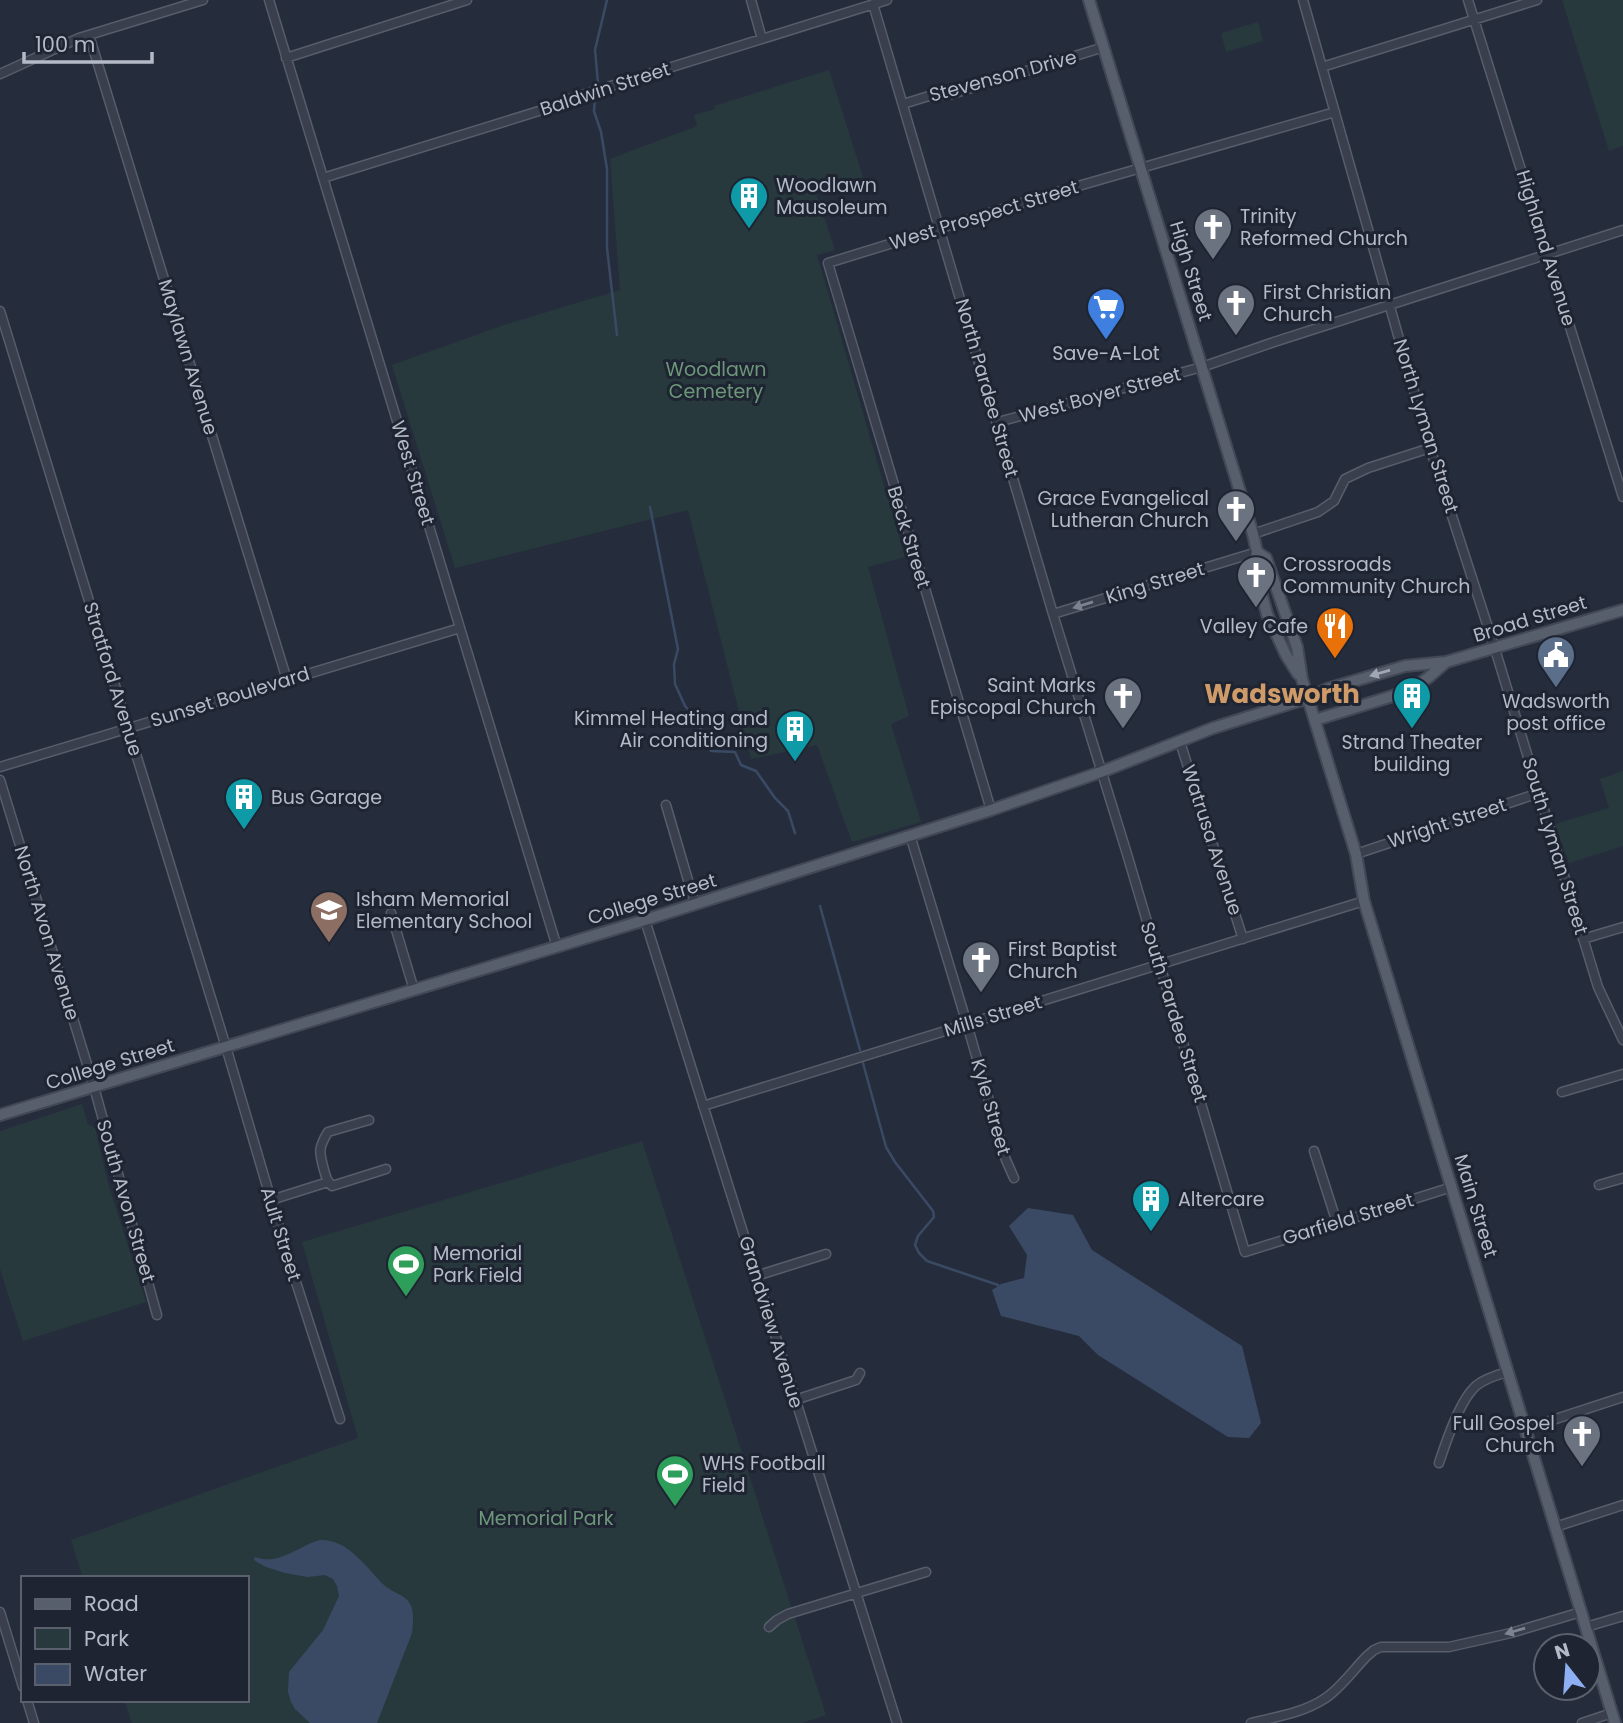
<svg xmlns="http://www.w3.org/2000/svg" width="1623" height="1723" font-family="Poppins,sans-serif">
<style>
.green{fill:#27393d}
.water{fill:#3b4a64}
.lines{fill:none;stroke-linecap:round;stroke-linejoin:round}
.stream{stroke:#3b4a64;stroke-width:2.5}
.minor-casing{stroke:#575d6a;stroke-width:11}
.major-casing{stroke:#424855;stroke-width:14}
.minor{stroke:#393f4c;stroke-width:8}
.major{stroke:#575e6c;stroke-width:10}
.oneway{fill:#7d8390}
.oneway2{fill:#a1a8b5}
.labels{text-anchor:middle;dominant-baseline:central;stroke-width:6;stroke-linejoin:round;paint-order:stroke}
.street-label{font-size:19px;fill:#b4bac7;stroke:#1e2431}
.poi-label{font-size:19px;fill:#b4bac7;stroke:#1e2431;text-anchor:start}
.park-label{font-size:19px;fill:#6d9779;stroke:#1e2431}
.district-label{font-size:26px;font-weight:bold;fill:#cf9b68;stroke:#1e2431}
</style>
<rect width="100%" height="100%" fill="#252d3c"/>
<path class="green" d="M1562 0H1623V146L1609 151Z
M1258 22 1263 41 1226 52 1221 33Z
M829 70 863 177 816 193 835 250 817 255 905 557 868 567 909 716 891 724 921 822 852 842 817 745 751 759 688 510 455 568 392 365 504 325 620 290 610 159 697 126 694 115 715 109 714 106Z
M1623 771V846L1569 863 1555 824 1609 808 1600 779Z
M82 1104 88 1124 95 1128 108 1183 146 1302 23 1341 0 1269V1131Z
M642 1141 826 1715 802 1723H132L124 1700H247V1578H83L71 1540 358 1438 302 1242Z"/>
<path class="water" d="M1028 1208 1073 1215 1092 1250 1242 1346 1261 1423 1249 1438 1228 1437 1098 1355 1079 1336 1001 1316 992 1290 1001 1284 1024 1278 1027 1255 1009 1226Z
M320 1540C349 1539 366 1568 385 1586 392 1592 402 1594 408 1601 415 1609 413 1623 412 1633L377 1723H310L295 1709 291 1702 288 1692 289 1672 323 1630 339 1596 337 1586 333 1579 325 1575 308 1577 285 1573 266 1567 257 1562 254 1560 255 1557C279 1566 298 1546 320 1540Z"/>
<g class="lines">
<path class="stream" d="M598 83 595 50 607 0
M595 98 594 111 601 132 607 169V248L617 335
M650 507 678 649 674 664 675 684 685 706 695 717 711 751 735 752 741 765 756 771 775 798 788 811 795 833
M820 906 860 1050
M863 1063 886 1147 895 1162 933 1211 934 1217 918 1236 915 1245 919 1253 927 1261 998 1285"/>
<defs>
<path id="minor" d="M269 0 557 947
M751 0 762 39
M1303 0 1430 448 1495 649 1598 987 1623 1040
M1468 0 1623 497
M873 4 1053 614 1127 854 1245 1252 1452 1187
M89 35 287 680
M286 58 467 0
M1322 67 1537 0
M0 74 79 38 203 0
M903 104 929 96 952 94 1104 47
M323 178 568 102 569 99 887 0
M0 311 226 1047 286 1251 340 1419
M998 422 1202 367 1271 343 1623 230
M1253 534 1318 512 1334 501 1345 479 1368 468 1430 448
M1053 614 1257 552
M1180 742 1243 939
M0 767 460 628
M0 780 94 1087 157 1315
M666 805 695 904
M991 810 828 263 1061 191 1335 112
M910 835 967 1024 1006 1160 1014 1178
M1356 854 1539 793
M391 913 414 990
M645 920 897 1723
M1583 939 1623 927
M1562 1092 1623 1074
M703 1106 1364 901
M369 1120 328 1132C318 1148 319 1152 324 1170 326 1177 327 1181 332 1186L386 1169
M1314 1151 1337 1223
M1599 1185 1623 1178
M271 1200 328 1182
M756 1276 826 1254
M795 1400 856 1380 860 1373
M1525 1429 1623 1397
M1439 1463C1446 1442 1460 1399 1477 1385 1486 1378 1497 1375 1507 1372
M1555 1527 1623 1505
M0 1612 23 1687
M769 1627 777 1620 788 1614 926 1572
M1586 1627 1623 1616
M27 1700 34 1723
M1251 1723C1275 1717 1303 1713 1324 1699 1340 1689 1353 1670 1367 1656L1374 1650 1381 1647H1449L1511 1633 1581 1612
M1582 1723 1612 1713"/>
<path id="major" d="M1089 0 1253 534 1257 552 1254 565 1267 614 1286 655 1298 674
M1257 552 1266 558 1297 647 1302 679 1356 854 1364 901 1615 1723
M1315 720 1409 691 1429 677 1446 662
M0 1115 645 920 991 810 1101 772 1213 728 1308 698 1327 689 1405 666 1446 662 1623 610"/>
</defs>
<use href="#minor" class="minor-casing"/>
<use href="#major" class="major-casing"/>
<use href="#minor" class="minor"/>
<use href="#major" class="major"/>
</g>
<defs><path id="oneway-solid" d="M-6-.8H1V-3.2L6.5 0L1 3.2V.8H-6Z" transform="scale(1.75)"/></defs>
<g class="oneway">
<use href="#oneway-solid" transform="translate(1083 605) rotate(163)"/>
<use href="#oneway-solid" transform="translate(1515 1631) rotate(164)"/>
</g>
<use class="oneway2" href="#oneway-solid" transform="translate(1380 673) rotate(164)"/>
<defs>
<symbol id="building-pin" viewBox="-11 -11 22 30"><path d="M0 17L-7.5 6A9.5 9.5 0 1 1 7.5 6Z" fill="#0f9aa8" stroke="#1e2431"/><path d="M-4-6H4V6H1V3H-1V6H-4ZM-2.5-4.3h1.7v1.8h-1.7ZM.8-4.3h1.7v1.8H.8ZM-2.5-1h1.7V.8h-1.7ZM.8-1h1.7V.8H.8Z" fill="#fff"/></symbol>
<symbol id="church-pin" viewBox="-11 -11 22 30"><path d="M0 17L-7.5 6A9.5 9.5 0 1 1 7.5 6Z" fill="#6b7280" stroke="#1e2431"/><path d="M-1.2-6h2.4v3.5h3.3v2.4h-3.3V6h-2.4V-.1h-3.3v-2.4h3.3Z" fill="#fff"/></symbol>
<symbol id="supermarket-pin" viewBox="-11 -11 22 30"><path d="M0 17L-7.5 6A9.5 9.5 0 1 1 7.5 6Z" fill="#3f7fe0" stroke="#1e2431"/><path d="M-6-5.5h2.5l.6 2H6L4.5 2H-2.5L-4.4-4H-6ZM-1.5 3.2a1.3 1.3 0 1 0 .1 0ZM3 3.2a1.3 1.3 0 1 0 .1 0Z" fill="#fff"/></symbol>
<symbol id="restaurant-pin" viewBox="-11 -11 22 30"><path d="M0 17L-7.5 6A9.5 9.5 0 1 1 7.5 6Z" fill="#e8710a" stroke="#1e2431"/><path d="M-5-6h1v4h1v-4h1v4h1v-4h1v5L-1.5 .5V6h-2V.5L-5-1ZM5-6V6H3V1.5H1.5Q1.5-4 5-6Z" fill="#fff"/></symbol>
<symbol id="civic-pin" viewBox="-11 -11 22 30"><path d="M0 17L-7.5 6A9.5 9.5 0 1 1 7.5 6Z" fill="#5c6f8a" stroke="#1e2431"/><path d="M-.6-6.5H3V-4.5H.6V-3L4-1V1h2V6H-6V1h2V-1L-.6-3ZM-1.2 2.5V6h2.4V2.5Z" fill="#fff"/></symbol>
<symbol id="school-pin" viewBox="-11 -11 22 30"><path d="M0 17L-7.5 6A9.5 9.5 0 1 1 7.5 6Z" fill="#8d6e63" stroke="#1e2431"/><path d="M0-5L7-2L0 1L-7-2ZM-4 1L0 2.5L4 1V4Q0 6-4 4Z" fill="#fff"/></symbol>
<symbol id="stadium-pin" viewBox="-11 -11 22 30"><path d="M0 17L-7.5 6A9.5 9.5 0 1 1 7.5 6Z" fill="#2e9e5b" stroke="#1e2431"/><path d="M0-5a6.5 5 0 1 0 0 10a6.5 5 0 1 0 0-10ZM-3.5-1.8h7v3.6h-7Z" fill="#fff"/></symbol>
</defs>
<g fill-rule="evenodd">
<use href="#building-pin" x="727" y="174" width="44" height="60"/>
<use href="#church-pin" x="1191" y="205" width="44" height="60"/>
<use href="#church-pin" x="1214" y="281" width="44" height="60"/>
<use href="#supermarket-pin" x="1084" y="285" width="44" height="60"/>
<use href="#church-pin" x="1214" y="487" width="44" height="60"/>
<use href="#church-pin" x="1234" y="553" width="44" height="60"/>
<use href="#restaurant-pin" x="1313" y="604" width="44" height="60"/>
<use href="#civic-pin" x="1534" y="633" width="44" height="60"/>
<use href="#church-pin" x="1101" y="674" width="44" height="60"/>
<use href="#building-pin" x="1390" y="674" width="44" height="60"/>
<use href="#building-pin" x="773" y="707" width="44" height="60"/>
<use href="#building-pin" x="222" y="775" width="44" height="60"/>
<use href="#school-pin" x="307" y="888" width="44" height="60"/>
<use href="#church-pin" x="959" y="938" width="44" height="60"/>
<use href="#building-pin" x="1129" y="1177" width="44" height="60"/>
<use href="#stadium-pin" x="384" y="1242" width="44" height="60"/>
<use href="#church-pin" x="1560" y="1412" width="44" height="60"/>
<use href="#stadium-pin" x="653" y="1452" width="44" height="60"/>
</g>
<g class="labels">
<g class="street-label">
<text transform="translate(1003 76) rotate(-15)">Stevenson Drive</text>
<text transform="translate(605 89) rotate(-18)">Baldwin Street</text>
<text transform="translate(984 215) rotate(-17)">West Prospect Street</text>
<text transform="translate(1546 248) rotate(73)">Highland Avenue</text>
<text transform="translate(1191 271) rotate(73)">High Street</text>
<text transform="translate(188 357) rotate(73)">Maylawn Avenue</text>
<text transform="translate(987 388) rotate(74)">North Pardee Street</text>
<text transform="translate(1100 395) rotate(-15)">West Boyer Street</text>
<text transform="translate(1426 426) rotate(73)">North Lyman Street</text>
<text transform="translate(413 473) rotate(73)">West Street</text>
<text transform="translate(909 537) rotate(73)">Beck Street</text>
<text transform="translate(1155 583) rotate(-17)">King Street</text>
<text transform="translate(1530 619) rotate(-17)">Broad Street</text>
<text transform="translate(113 679) rotate(73)">Stratford Avenue</text>
<text transform="translate(230 697) rotate(-17)">Sunset Boulevard</text>
<text transform="translate(1447 823) rotate(-18)">Wright Street</text>
<text transform="translate(1212 840) rotate(72)">Watrusa Avenue</text>
<text transform="translate(1555 846) rotate(73)">South Lyman Street</text>
<text transform="translate(652 899) rotate(-17)">College Street</text>
<text transform="translate(47 933) rotate(73)">North Avon Avenue</text>
<text transform="translate(1174 1012) rotate(73)">South Pardee Street</text>
<text transform="translate(993 1016) rotate(-17)">Mills Street</text>
<text transform="translate(110 1064) rotate(-17)">College Street</text>
<text transform="translate(991 1107) rotate(74)">Kyle Street</text>
<text transform="translate(126 1201) rotate(74)">South Avon Street</text>
<text transform="translate(1476 1206) rotate(73)">Main Street</text>
<text transform="translate(1348 1219) rotate(-17)">Garfield Street</text>
<text transform="translate(281 1234) rotate(73)">Ault Street</text>
<text transform="translate(771 1322) rotate(73)">Grandview Avenue</text>
</g>
<g class="poi-label">
<text x="776" y="185">Woodlawn<tspan x="776" dy="22">Mausoleum</tspan></text>
<text x="1240" y="216">Trinity<tspan x="1240" dy="22">Reformed Church</tspan></text>
<text x="1263" y="292">First Christian<tspan x="1263" dy="22">Church</tspan></text>
<text x="1106" y="353" text-anchor="middle">Save-A-Lot</text>
<text x="1209" y="498" text-anchor="end">Grace Evangelical<tspan x="1209" dy="22">Lutheran Church</tspan></text>
<text x="1283" y="564">Crossroads<tspan x="1283" dy="22">Community Church</tspan></text>
<text x="1308" y="626" text-anchor="end">Valley Cafe</text>
<text x="1096" y="685" text-anchor="end">Saint Marks<tspan x="1096" dy="22">Episcopal Church</tspan></text>
<text x="1556" y="701" text-anchor="middle">Wadsworth<tspan x="1556" dy="22">post office</tspan></text>
<text x="768" y="718" text-anchor="end">Kimmel Heating and<tspan x="768" dy="22">Air conditioning</tspan></text>
<text x="1412" y="742" text-anchor="middle">Strand Theater<tspan x="1412" dy="22">building</tspan></text>
<text x="271" y="797">Bus Garage</text>
<text x="356" y="899">Isham Memorial<tspan x="356" dy="22">Elementary School</tspan></text>
<text x="1008" y="949">First Baptist<tspan x="1008" dy="22">Church</tspan></text>
<text x="1178" y="1199">Altercare</text>
<text x="433" y="1253">Memorial<tspan x="433" dy="22">Park Field</tspan></text>
<text x="1555" y="1423" text-anchor="end">Full Gospel<tspan x="1555" dy="22">Church</tspan></text>
<text x="702" y="1463">WHS Football<tspan x="702" dy="22">Field</tspan></text>
</g>
<g class="park-label">
<text x="716" y="369">Woodlawn<tspan x="716" dy="22">Cemetery</tspan></text>
<text x="546" y="1518">Memorial Park</text>
</g>
<g class="district-label">
<text x="1282" y="694">Wadsworth</text>
</g>
</g>
<rect x="21" y="1576" width="228" height="126" fill="#1e2431" stroke="#5a606d" stroke-width="2"/>
<rect x="35" y="1599" width="35" height="10" fill="#575e6c" stroke="#5a606d" stroke-width="2"/>
<text x="84" y="1611" font-size="21" fill="#b4bac7">Road</text>
<rect x="35" y="1628" width="35" height="21" fill="#27393d" stroke="#5a606d" stroke-width="2"/>
<text x="84" y="1646" font-size="21" fill="#b4bac7">Park</text>
<rect x="35" y="1664" width="35" height="21" fill="#3b4a64" stroke="#5a606d" stroke-width="2"/>
<text x="84" y="1681" font-size="21" fill="#b4bac7">Water</text>
<g transform="translate(1567 1667) rotate(343)"><circle r="33" fill="#1e2431" stroke="#5a606d" stroke-width="2"/>
<path d="M0-5L12 26L0 18L-12 26Z" fill="#8eaff3"/>
<text y="-10" font-size="19" font-weight="bold" text-anchor="middle" fill="#b4bac7">N</text>
</g>
<path d="M24 52v10h128v-10" fill="none" stroke="#b4bac7" stroke-width="3.5"/>
<text x="35" y="52" font-size="21" fill="#b4bac7" stroke="#1e2431" stroke-width="5" paint-order="stroke">100 m</text>
</svg>
